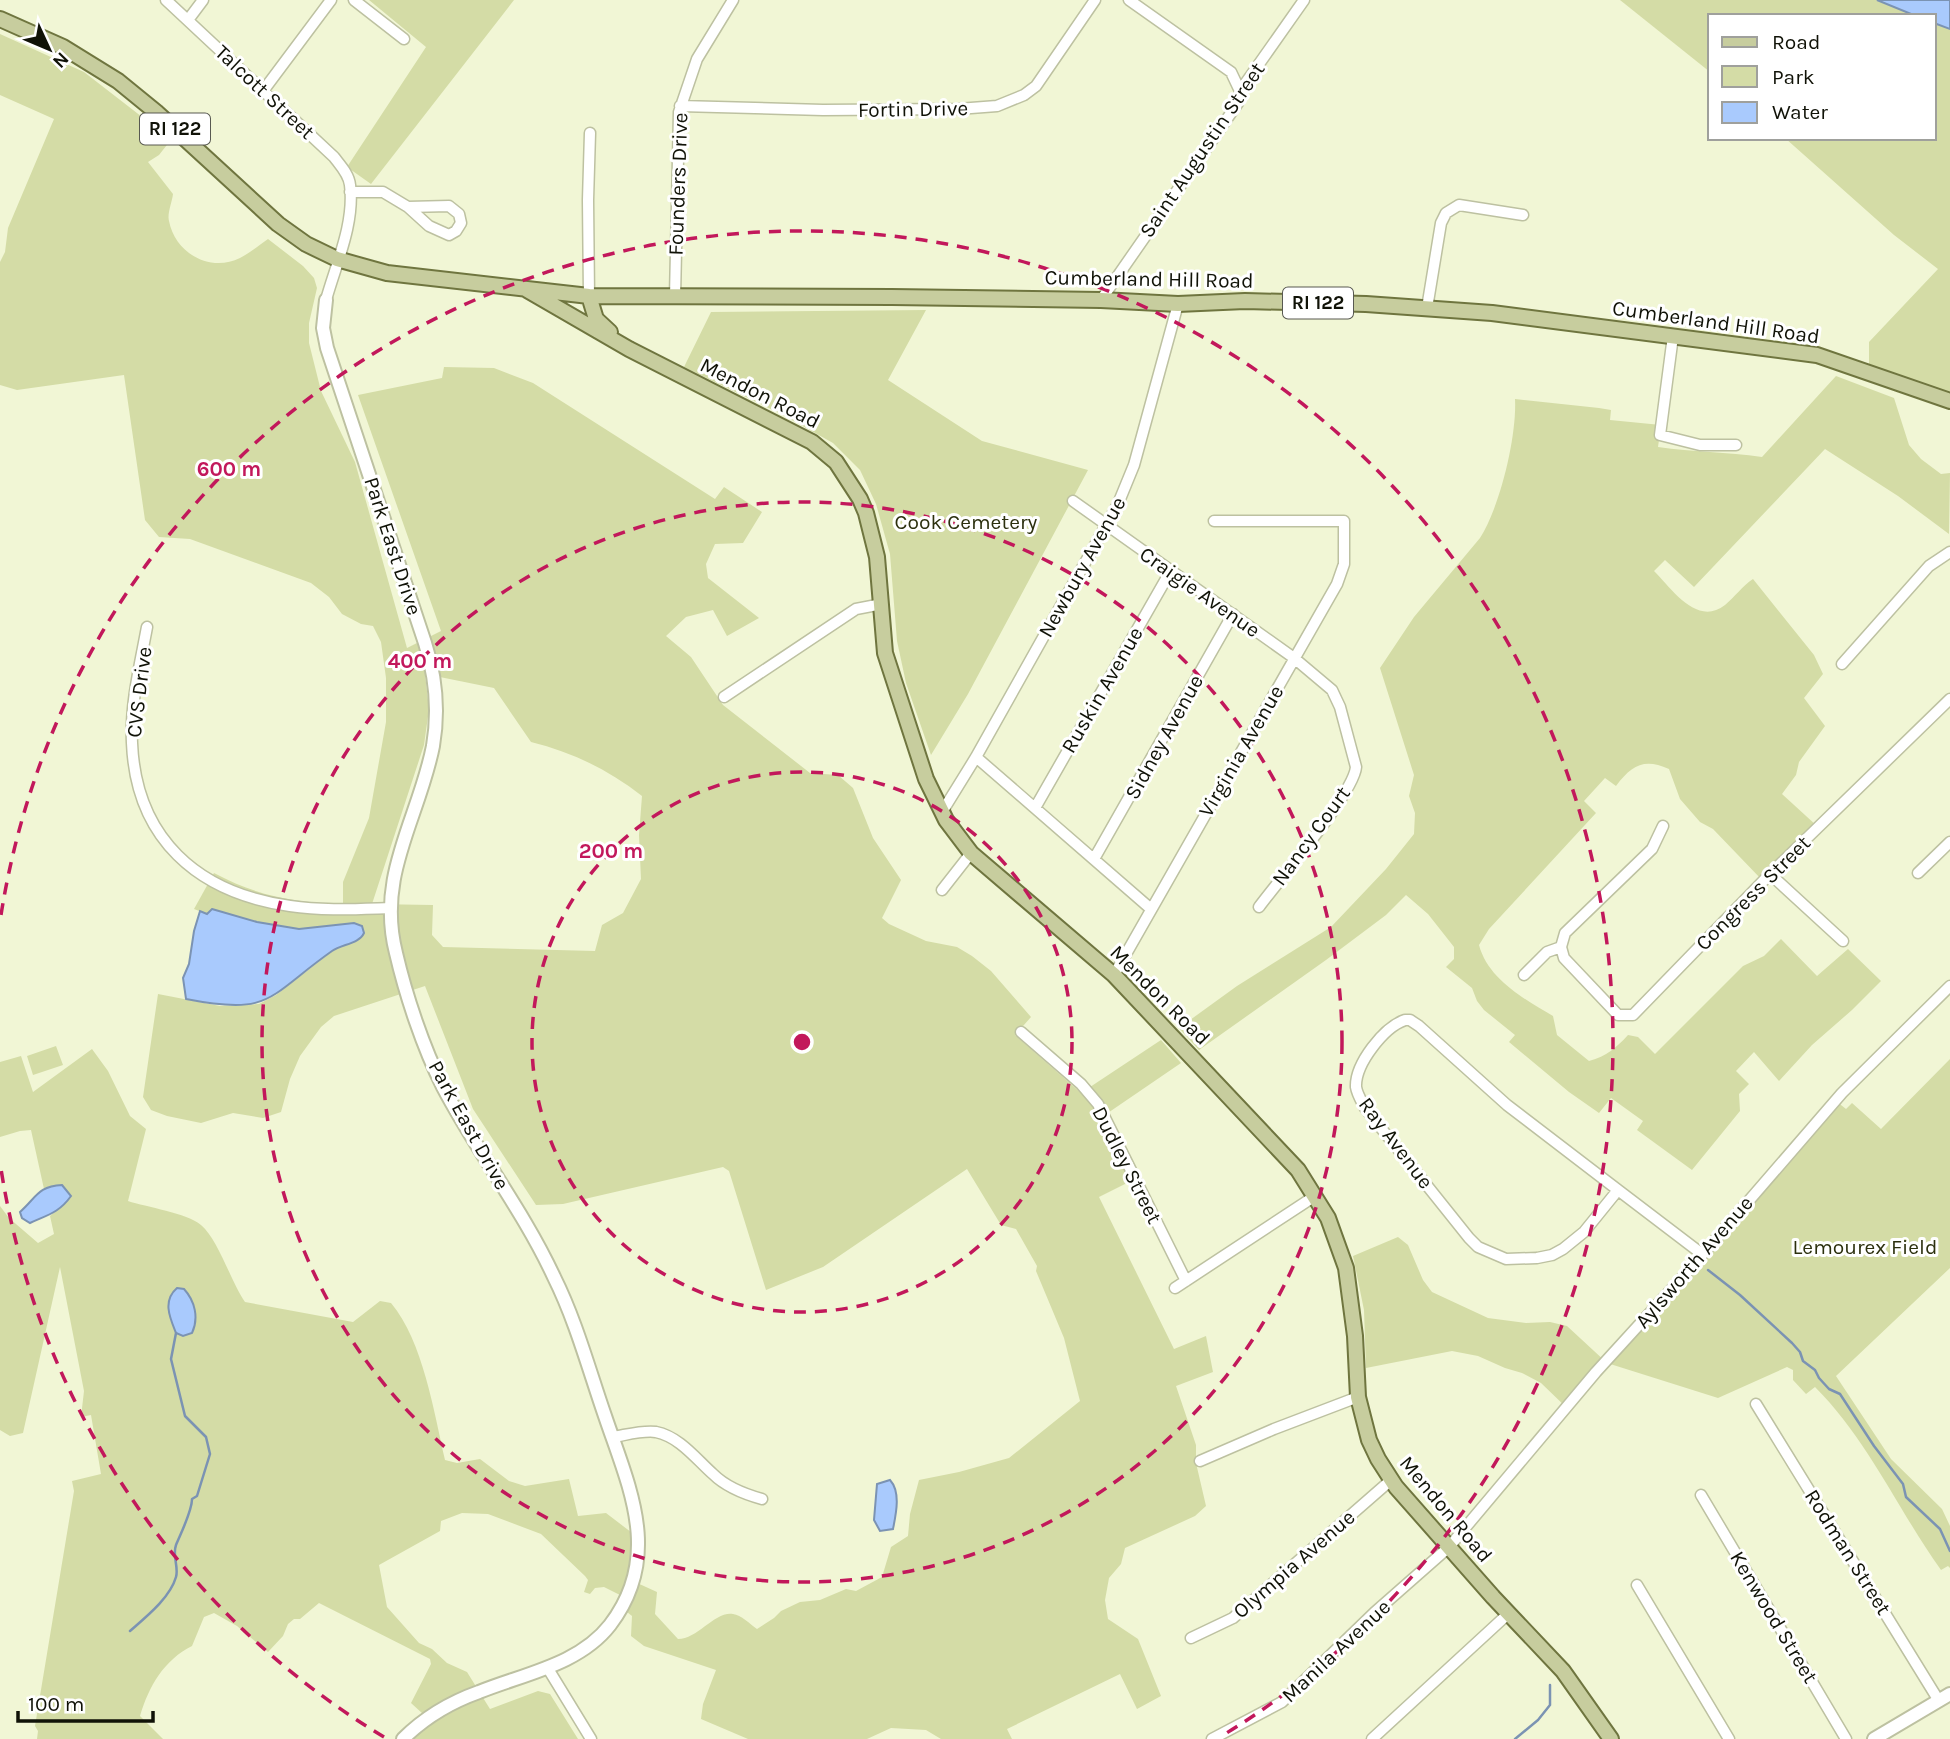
<svg xmlns="http://www.w3.org/2000/svg" width="1950" height="1739" font-family="Karla,sans-serif">
<style>
.green{fill:#d4dca6;fill-rule:evenodd}
.water{fill:#a9cafd;stroke:#7b93b3;stroke-width:2}
.lines{fill:none;stroke-linecap:round;stroke-linejoin:round}
.stream{stroke:#7b93b3;stroke-width:2.5}
.minor-casing{stroke:#bdc1a1;stroke-width:13}
.tertiary-casing{stroke:#bdc1a1;stroke-width:16}
.primary-casing{stroke:#6f753f;stroke-width:18}
.minor{stroke:#fff;stroke-width:10}
.tertiary{stroke:#fff;stroke-width:12}
.primary{stroke:#c7cd9e;stroke-width:14}
.ring{fill:none;stroke:#c2185b;stroke-width:3.5;stroke-dasharray:12 9}
.labels{text-anchor:middle;dominant-baseline:central;stroke-width:6;stroke-linejoin:round;paint-order:stroke}
.shield{fill:#fff;stroke:#585951;stroke-width:2}
.shield-label{font-size:19px;font-weight:bold;fill:#101207}
.street-label{font-size:21px;fill:#101207;stroke:#fff}
.park-label{font-size:21px;fill:#2c300e;stroke:#fff}
.centre{fill:#c2185b;stroke:#fff;stroke-width:3.5}
.ring-label{font-size:21px;text-anchor:middle;font-weight:bold;fill:#c2185b;stroke:#fff;stroke-width:6;stroke-linejoin:round;paint-order:stroke}
</style>
<rect width="100%" height="100%" fill="#f1f6d5"/>
<path class="green" d="M369 0H514L371 184 347 167 426 47Z
M1620 0H1877L1916 16H1710V72Z
M1934 23 1950 29V401L1869 364V342L1938 269 1894 235 1785 138H1934Z
M0 34 84 72 155 127 170 141 159 155 148 162 173 194C172 202 167 214 169 221 175 253 210 273 240 258 250 253 259 245 268 239L303 266 314 278 317 288 309 323V343L321 391 355 462 407 648 441 631 358 395 442 378 444 367 494 368 533 383 715 499 724 487 762 512 743 543 715 544 706 564 708 578 759 618 727 636 713 610 686 617 666 636 691 657 723 705 810 773 838 775 853 788 873 838 901 880 882 918 889 924 926 941 957 947 972 956 991 971 1031 1017 1015 1035 1081 1093 1161 1040 1181 1063 1099 1119 1133 1180 1099 1197 1174 1349 1206 1336 1213 1372 1176 1386 1196 1445V1463L1206 1506 1195 1516 1125 1548 1121 1564 1109 1578 1105 1600 1108 1619 1138 1639 1161 1696 1137 1709 1120 1674 1007 1729 1012 1739H941L926 1730 891 1728 867 1739H748L701 1719 703 1704 716 1670 644 1646 631 1636 632 1616 622 1608V1596L604 1587 595 1588 590 1594 584 1592 588 1580 585 1576 541 1534 488 1514 462 1513 441 1521 440 1531 379 1565 387 1607 419 1643 432 1649 447 1663 467 1672 490 1709 538 1691 550 1694 578 1739H404L423 1714 411 1703 431 1664 430 1659 319 1603 300 1619H294L288 1624 283 1636 268 1652 237 1626 214 1613 204 1617 192 1646C164 1660 149 1686 140 1716L163 1739H37L38 1731 35 1726 74 1491 72 1481 101 1474 91 1415 81 1417 84 1391 60 1267 23 1433 10 1436 0 1430V1206L9 1218 38 1243 54 1234 50 1216 68 1200 44 1189 31 1130 20 1131 0 1137V1062L21 1056 33 1092 92 1049 108 1071 130 1116 146 1129 128 1201C146 1207 187 1213 201 1225 218 1239 231 1282 245 1302L353 1322 380 1301 391 1303C423 1341 434 1412 445 1460L457 1463 480 1459 509 1481 525 1486 569 1479 578 1516 606 1513 640 1539 635 1582 657 1592 655 1614 678 1639C698 1639 715 1611 733 1614 741 1615 750 1624 757 1629L774 1618 781 1611 800 1602 820 1600 846 1589 856 1591 882 1577 891 1547 908 1536 910 1514 919 1480 959 1472 1009 1458 1080 1401 1064 1338 1036 1271 1037 1266 1016 1229 1001 1225 967 1169 823 1267 766 1290 729 1171 723 1167 563 1204 536 1205 473 1109 425 986 334 1016 321 1027 300 1056 290 1079 281 1112 263 1118 233 1113 201 1123 167 1116 151 1110 143 1097 158 994 220 1006 259 1004 276 995 335 949 359 939 354 923 299 929 207 914 194 909 214 873C259 897 292 901 343 905V882L369 818 386 722V678L381 642 373 626 361 624 342 614 329 597 311 583 190 539 159 537 145 520 124 375 17 390 0 385V262L5 252 8 228 54 119 0 95ZM425 674 494 688 531 742C572 752 609 770 642 796L639 835 641 879 623 913 602 925 595 951 443 947 432 935 433 905 372 904 424 745 429 709Z
M926 310 888 380 982 441 1088 470 968 694 931 755 906 683 897 641 890 554 876 504 860 470 833 443 783 415 684 367 711 312Z
M1836 376 1894 398 1909 445 1921 459 1941 474 1950 473 1949 534 1898 496 1825 449 1694 587 1665 560 1654 571C1672 589 1697 627 1725 605 1735 597 1742 586 1753 579L1814 655 1823 674 1804 698 1825 726 1799 762 1796 775 1782 794 1817 826 1762 880 1713 829 1700 822 1680 799 1669 769C1644 758 1632 765 1616 786L1605 778 1584 801 1596 813 1489 929 1479 945C1488 979 1524 999 1553 1016L1557 1035 1589 1061C1607 1056 1616 1048 1628 1035L1638 1037 1655 1054 1743 966 1764 956 1781 939 1817 976 1848 949 1881 981 1852 1010 1812 1045 1779 1081 1754 1052 1736 1071 1749 1084 1739 1094 1740 1111 1692 1170 1637 1130 1643 1121 1611 1098 1599 1113 1569 1092 1509 1042 1515 1035 1484 1010 1477 1001 1472 988 1446 967 1454 959V947L1428 914 1406 895 1386 915 1326 960 1199 1050 1179 1028 1237 986 1331 927 1386 869 1414 834 1415 813 1409 796 1414 775 1380 668 1414 617 1480 538C1500 507 1517 436 1515 399L1599 408 1611 410 1610 420 1661 425 1658 447C1693 452 1727 452 1762 457Z
M56 1046 63 1065 33 1075 27 1056Z
M1950 1059V1268L1836 1376 1891 1459 1942 1509 1950 1526V1568L1948 1566 1941 1570C1898 1510 1868 1440 1815 1387L1806 1394 1793 1380V1370L1787 1367 1718 1398 1607 1363 1568 1409 1541 1383 1522 1373 1505 1368 1478 1356 1452 1351 1366 1368 1364 1310 1353 1256 1398 1237 1408 1245 1423 1280 1432 1292 1488 1318 1526 1323 1550 1322 1567 1326 1607 1363 1836 1101 1846 1109 1852 1103 1881 1129Z"/>
<path class="water" d="M1877 0H1950V29L1934 23V16H1916Z
M212 909 257 922 299 929 354 923 362 926 364 933C359 944 342 944 332 951 267 997 272 1016 186 999L183 978 189 964 194 931 200 911 207 914Z
M62 1185 71 1196C59 1213 47 1215 30 1223L22 1218 20 1212C36 1198 38 1186 62 1185Z
M177 1288 184 1289C195 1301 199 1318 192 1333L183 1336 176 1333C170 1318 162 1301 177 1288Z
M890 1480C901 1492 896 1514 893 1529L880 1531 874 1520 877 1484Z"/>
<g class="lines">
<path class="stream" d="M1708 1270 1740 1295 1792 1343 1800 1352 1803 1361 1815 1370 1819 1378 1829 1389 1840 1394 1874 1446 1903 1484 1906 1497 1940 1529 1950 1551
M130 1631C146 1617 170 1598 176 1577 179 1567 172 1556 176 1545 181 1533 192 1511 192 1499L197 1496 210 1454 206 1437 185 1416 171 1359 176 1333
M1515 1739 1538 1720 1550 1705V1685"/>
<defs>
<path id="minor" d="M166 0 334 157C340 165 349 174 350 185 355 223 336 264 326 300
M354 0 404 39
M1129 0 1231 72 1240 91
M188 20 203 0
M263 91 331 0
M680 106 823 110 958 109 997 106 1024 95 1036 86 1095 0
M350 192H383L408 207
M449 206 459 214 461 223 456 231 449 235 429 226 408 207Z
M589 296 588 200 590 133
M675 297 679 112 697 59 733 0
M1101 300 1238 103 1240 91 1304 0
M1427 308 1441 223 1446 213 1459 205 1523 215
M1673 336 1660 435 1700 445H1736
M1073 501 1294 658 1332 690 1340 707 1356 767C1354 793 1278 881 1259 907
M147 627C140 665 130 704 132 743 136 838 197 893 290 906 323 911 357 909 390 908
M1842 664 1929 566 1950 552
M724 697 856 609 882 604
M976 757 1151 909
M1035 808 1170 572
M942 812 976 757 1118 504 1134 465 1178 304
M1663 826 1652 849 1565 933 1561 947 1564 958 1618 1015H1633L1770 874 1950 699
M1094 859 1233 614
M1918 873 1950 842
M1770 874 1843 941
M942 890 971 853
M1114 975 1337 584 1344 564V521H1214
M1524 975 1547 952 1561 947
M1405 1020H1410L1419 1026 1507 1105 1618 1190 1584 1232 1563 1249 1552 1255 1537 1258 1506 1259 1478 1247 1469 1238 1365 1108C1362 1102 1357 1094 1356 1087 1355 1064 1384 1027 1405 1020Z
M1021 1032 1081 1084 1098 1104 1186 1281
M1618 1190 1702 1254
M1175 1288 1315 1196
M1756 1404 1939 1701
M613 1437C626 1435 643 1430 656 1432 680 1437 696 1459 713 1474 726 1487 744 1494 762 1499
M1200 1461 1274 1429 1358 1397
M1701 1495 1846 1739
M1637 1585 1729 1739
M1191 1638 1233 1618 1391 1480
M547 1667 591 1739
M1212 1739 1282 1702 1374 1613 1449 1547 1596 1372 1689 1270 1842 1093 1950 986
M1372 1739 1509 1613"/>
<path id="tertiary" d="M326 300 323 328 327 348 425 643C436 677 439 711 433 746 419 818 376 875 396 953 406 996 423 1047 443 1087 477 1152 523 1210 554 1277 576 1321 589 1370 605 1416 629 1487 663 1556 610 1625 579 1665 523 1674 479 1692 451 1702 424 1718 403 1739
M1874 1739 1950 1694"/>
<path id="primary" d="M0 19 63 47 118 81 156 112 278 224 306 244 337 259 387 273 589 296 892 297 1101 300 1178 304 1245 301 1366 304 1492 313 1817 355 1950 401
M527 290 629 349 812 442 836 462 860 499 866 513 877 557 885 653 926 779 946 820 971 853 1114 975 1298 1170 1328 1218 1346 1268 1355 1336 1358 1397 1369 1440 1378 1459 1396 1487 1493 1597 1563 1671 1611 1739
M589 296 596 319 610 332"/>
</defs>
<use href="#minor" class="minor-casing"/>
<use href="#tertiary" class="tertiary-casing"/>
<use href="#primary" class="primary-casing"/>
<use href="#minor" class="minor"/>
<use href="#tertiary" class="tertiary"/>
<use href="#primary" class="primary"/>
</g>
<g class="ring">
<circle cx="802" cy="1042" r="270"/>
<circle cx="802" cy="1042" r="540"/>
<path d="M384 1737A811 811 0 0 1 1 1169M1 915A811 811 0 1 1 1220 1737"/>
</g>
<g class="labels">
<g class="shield">
<rect x="140" y="113.5" width="70" height="31" rx="5"/>
<rect x="1283" y="287.5" width="70" height="31" rx="5"/>
</g>
<g class="shield-label">
<text x="175" y="129">RI 122</text>
<text x="1318" y="303">RI 122</text>
</g>
<g class="street-label">
<text transform="translate(265 92) rotate(43)">Talcott Street</text>
<text transform="translate(913 109) rotate(-1)">Fortin Drive</text>
<text transform="translate(1202 150) rotate(-56)">Saint Augustin Street</text>
<text transform="translate(678 184) rotate(-88)">Founders Drive</text>
<text transform="translate(1149 279) rotate(1)">Cumberland Hill Road</text>
<text transform="translate(1716 322) rotate(8)">Cumberland Hill Road</text>
<text transform="translate(760 393) rotate(27)">Mendon Road</text>
<text transform="translate(393 546) rotate(72)">Park East Drive</text>
<text transform="translate(1082 567) rotate(-61)">Newbury Avenue</text>
<text transform="translate(1200 592) rotate(35)">Craigie Avenue</text>
<text transform="translate(1102 690) rotate(-60)">Ruskin Avenue</text>
<text transform="translate(139 692) rotate(-83)">CVS Drive</text>
<text transform="translate(1164 737) rotate(-61)">Sidney Avenue</text>
<text transform="translate(1241 751) rotate(-60)">Virginia Avenue</text>
<text transform="translate(1311 836) rotate(-54)">Nancy Court</text>
<text transform="translate(1753 893) rotate(-45)">Congress Street</text>
<text transform="translate(1160 995) rotate(45)">Mendon Road</text>
<text transform="translate(469 1125) rotate(61)">Park East Drive</text>
<text transform="translate(1396 1143) rotate(53)">Ray Avenue</text>
<text transform="translate(1127 1165) rotate(63)">Dudley Street</text>
<text transform="translate(1694 1262) rotate(-49)">Aylsworth Avenue</text>
<text transform="translate(1446 1509) rotate(50)">Mendon Road</text>
<text transform="translate(1848 1552) rotate(58)">Rodman Street</text>
<text transform="translate(1294 1564) rotate(-41)">Olympia Avenue</text>
<text transform="translate(1774 1617) rotate(59)">Kenwood Street</text>
<text transform="translate(1336 1651) rotate(-43)">Manila Avenue</text>
</g>
<g class="park-label">
<text x="966" y="522">Cook Cemetery</text>
<text x="1865" y="1247">Lemourex Field</text>
</g>
</g>
<circle cx="802" cy="1042" r="10" class="centre"/>
<g class="ring-label">
<text x="229" y="476">600 m</text>
<text x="420" y="668">400 m</text>
<text x="611" y="858">200 m</text>
</g>
<rect x="1708" y="14" width="228" height="126" fill="#ffffff" stroke="#9fa09c" stroke-width="2"/>
<rect x="1722" y="37" width="35" height="10" fill="#c7cd9e" stroke="#9fa09c" stroke-width="2"/>
<text x="1772" y="49" font-size="21" fill="#101207">Road</text>
<rect x="1722" y="66" width="35" height="21" fill="#d4dca6" stroke="#9fa09c" stroke-width="2"/>
<text x="1772" y="84" font-size="21" fill="#101207">Park</text>
<rect x="1722" y="102" width="35" height="21" fill="#a9cafd" stroke="#9fa09c" stroke-width="2"/>
<text x="1772" y="119" font-size="21" fill="#101207">Water</text>
<g transform="translate(49 49) rotate(134)" stroke="#ffffff" stroke-width="5" paint-order="stroke">
<path d="M0-5L12 26L0 18L-12 26Z" fill="#101207"/>
<text y="-10" font-size="19" font-weight="bold" text-anchor="middle" fill="#101207">N</text>
</g>
<path d="M18 1711v10h135v-10" fill="none" stroke="#101207" stroke-width="3.5"/>
<text x="28" y="1711" font-size="21" fill="#101207" stroke="#ffffff" stroke-width="5" paint-order="stroke">100 m</text>
</svg>
